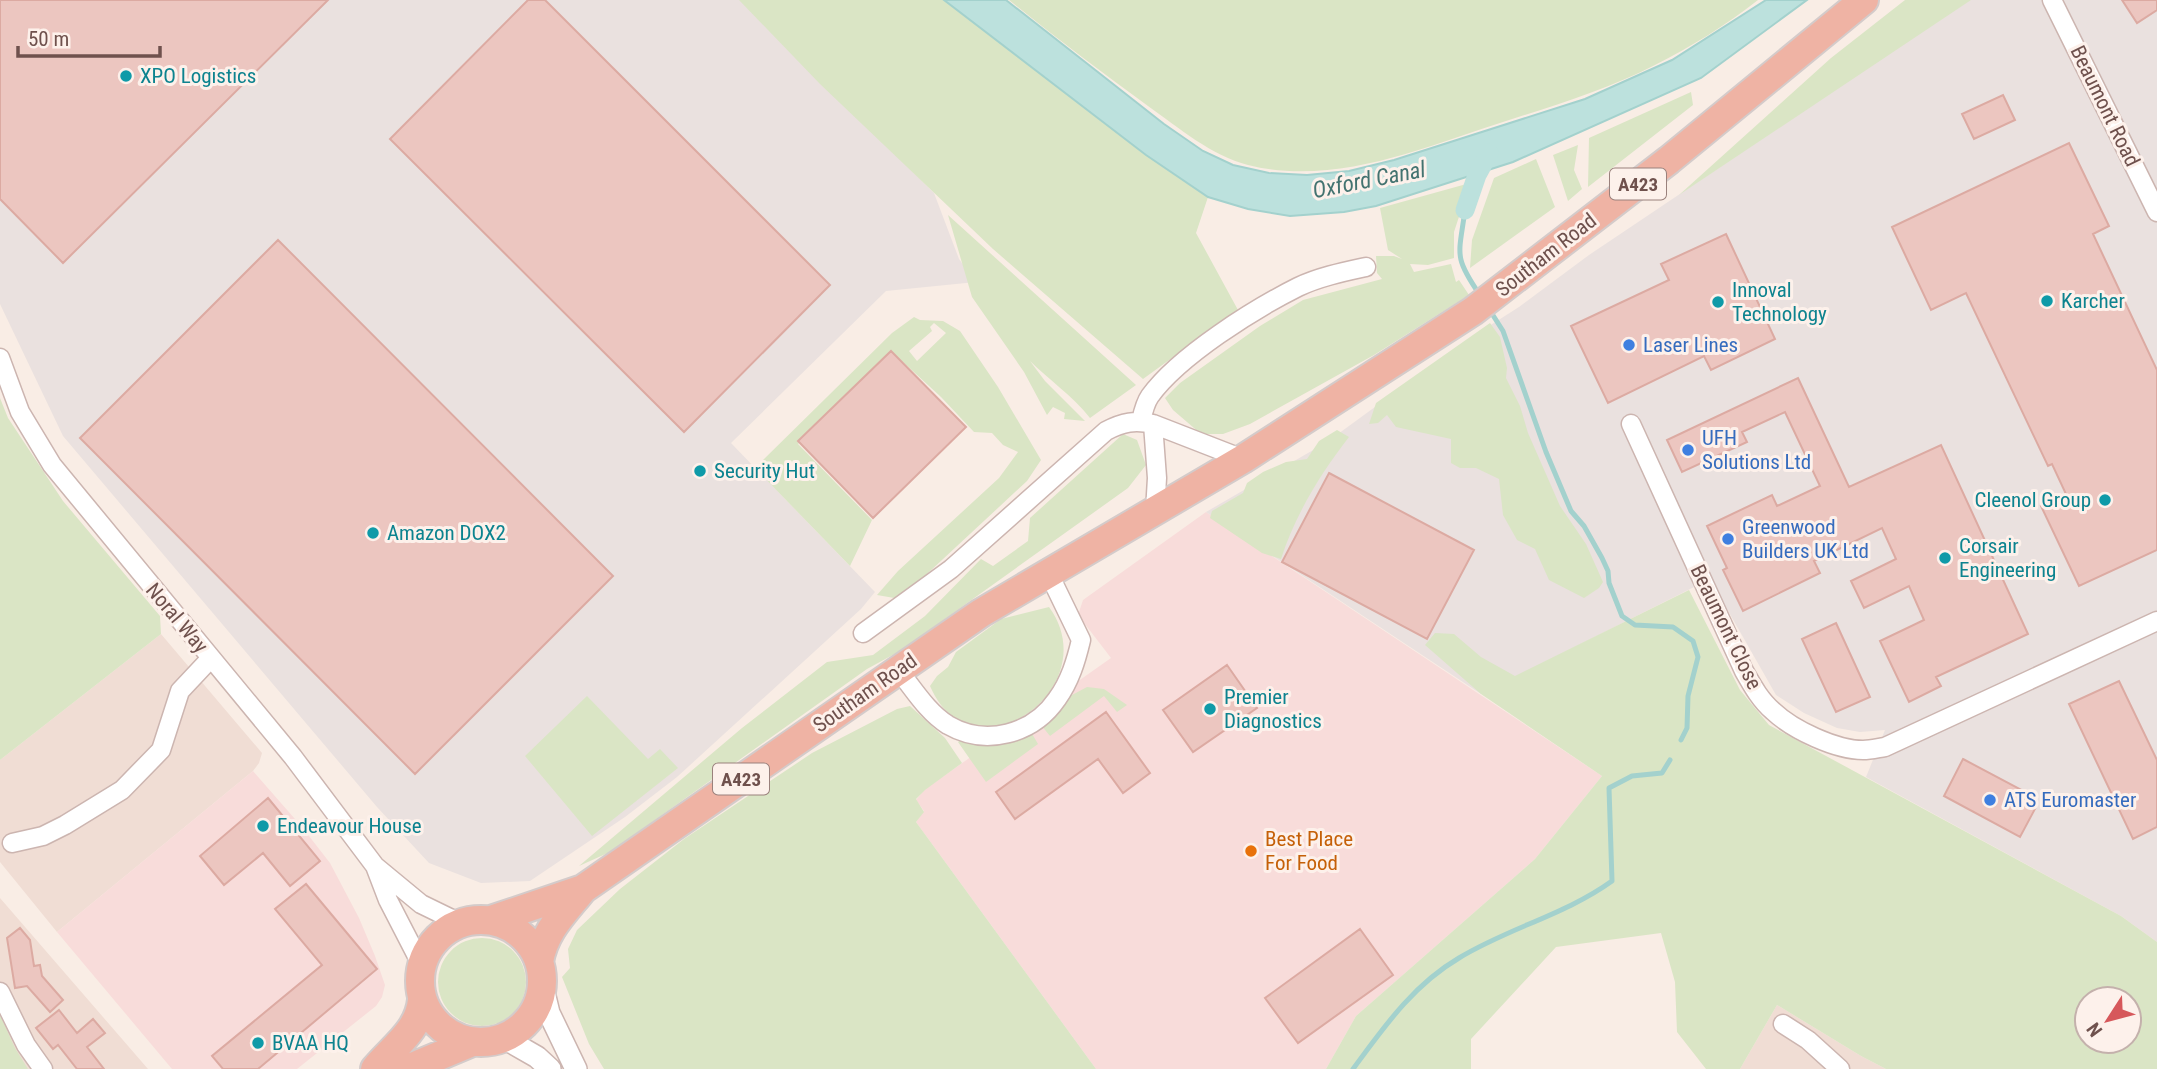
<svg xmlns="http://www.w3.org/2000/svg" width="2157" height="1069" font-family="'Roboto Condensed',sans-serif">
<style>
.residential{fill:#f0ddd4}
.commercial{fill:#f8dcda}
.industrial{fill:#eae1df}
.green{fill:#dae5c5;fill-rule:evenodd}
.water{fill:#bce1dd;stroke:#a3d1cd;stroke-width:2}
.lines{fill:none;stroke-linecap:round;stroke-linejoin:round}
.stream{stroke:#a3d1cd;stroke-width:5}
.canal{stroke:#bce1dd;stroke-width:19}
.building{fill:#ecc6c0;stroke:#dcaaa2;stroke-width:2}
.minor-casing{stroke:#ccb5b0;stroke-width:21}
.tertiary-casing{stroke:#ccb5b0;stroke-width:24}
.trunk-casing{stroke:#d4cbca;stroke-width:32}
.minor{stroke:#fff;stroke-width:18}
.tertiary{stroke:#fff;stroke-width:21}
.trunk{stroke:#efb3a4;stroke-width:28}
.culture-dot{fill:#0f9aa8;stroke:#fdf1eb;stroke-width:2.5}
.shop-dot{fill:#3f7fe0;stroke:#fdf1eb;stroke-width:2.5}
.food-dot{fill:#e8710a;stroke:#fdf1eb;stroke-width:2.5}
.labels{text-anchor:middle;dominant-baseline:central;stroke-width:6;stroke-linejoin:round;paint-order:stroke}
.shield{fill:#fdf1eb;stroke:#9a817c;stroke-width:2}
.shield-label{font-size:19px;font-weight:bold;fill:#6f514d}
.culture-label{font-size:21px;fill:#0d838f;stroke:#fdf1eb;text-anchor:start}
.street-label{font-size:21px;fill:#6f514d;stroke:#fdf1eb}
.shop-label{font-size:21px;fill:#366cbe;stroke:#fdf1eb;text-anchor:start}
.food-label{font-size:21px;fill:#c56008;stroke:#fdf1eb;text-anchor:start}
.water-label{font-size:23px;font-style:italic;fill:#437370;stroke:#fdf1eb}
</style>
<rect width="100%" height="100%" fill="#f9ede5"/>
<path class="residential" d="M161 634 262 753 259 763 253 771 57 932 0 862V760Z
M0 898 148 1069H0Z
M1777 1005 1861 1056 1886 1069H1740Z"/>
<path class="commercial" d="M1206 512 1602 776 1535 859 1356 1016 1326 1069H1096L916 822 924 811 916 800 924 790 1111 658 1078 615 1083 600Z
M253 771 302 827 330 863 359 918 375 956 385 985 382 997 376 1006 297 1069H172L57 932Z"/>
<path class="industrial" d="M0 0H741L934 193 959 259 976 282 886 291 731 443 875 592 861 609 677 777 625 817 530 881 481 883 429 863 377 807 63 436 0 304Z
M1969 0H2157V942L2121 916 1866 777 1885 730 1860 732 1837 728 1804 713 1776 695 1710 579 1481 694 1206 512 1327 442 1464 342 1519 307 1589 255Z"/>
<path class="green" d="M739 0H944L1146 155 1208 197 1196 233 1238 310 1143 379 993 249 820 84Z
M1009 0H1758C1726 25 1691 47 1655 65 1608 89 1556 105 1506 121 1425 147 1335 187 1248 165 1212 156 1179 128 1148 106 1101 72 1055 37 1009 0Z
M1905 0H1971L1679 195 1831 58Z
M1691 92 1693 105 1588 187 1589 138Z
M1578 145 1574 170 1582 189 1568 201 1553 155Z
M1536 159 1555 207 1470 268 1472 240 1494 178Z
M1470 183 1454 232V258L1428 265 1410 264 1414 272 1451 264 1456 282 1459 280 1469 295 1374 355 1250 424 1223 434H1201L1173 410 1165 398 1180 383 1260 326 1303 300 1382 279 1377 273 1376 256H1394L1402 259 1388 250 1380 208Z
M948 215 1136 385 1090 418C1073 396 1049 380 1030 361L1045 381 1085 421 1064 419 1065 413 1053 407 1047 415 1024 372 972 297Z
M914 317 920 320 943 321 960 331 998 387 1041 460 1027 481 900 599 877 595 898 571 999 478 1018 452 1003 445 992 433 974 432 941 397 891 351 798 444 872 520 850 566 755 468 892 333ZM934 323 946 333 917 361 909 351 932 331 930 327Z
M1490 323 1500 337 1507 368 1506 378 1520 406 1528 433 1560 506 1586 544 1603 582 1599 588 1584 598 1549 580 1535 549 1517 540 1503 515 1499 479 1476 468H1460L1451 463V439L1396 427 1387 415 1378 423 1369 424 1376 403Z
M0 398 8 418 63 501 160 616 161 634 0 760Z
M1337 430 1349 437C1321 473 1295 515 1281 559L1262 553 1210 518 1212 511 1243 493 1247 483 1263 472 1286 462 1307 459 1319 441Z
M1123 434 1137 440 1146 465 1128 488 900 651 867 669 610 852 579 866 742 728 827 662 873 655 925 616 981 559 993 566 1028 541 1030 518Z
M1689 590 1740 690 1769 725 2121 916 2157 942V1069H1886L1861 1056 1777 1005 1740 1069H1706L1677 1032 1675 982 1661 933 1556 947 1471 1039V1069H1326L1356 1016 1535 859 1602 776 1481 694 1425 645 1435 633 1454 634 1481 657 1515 676ZM2087 999H2129V1041H2087Z
M1049 607C1108 688 972 784 930 686L937 676 948 667 956 652 1001 619Z
M1087 687 1104 689 1127 705 1117 712 1104 696 1050 736 1041 725 1068 694 1072 695Z
M587 696 648 759 660 749 678 768 592 836 525 756Z
M910 706 945 738 962 763 925 790 916 799 924 812 916 822 1096 1069H604L589 1044 562 977 570 968 568 949 577 930 620 889 684 839 812 753 897 709Z
M1031 732 1038 744 986 782 958 742 961 740C986 749 1008 742 1031 732Z
M438 982a44 44 0 1 1 88 0a44 44 0 1 1-88 0Z
M0 1015 15 1048 28 1069H0Z"/>
<path class="water" d="M944 0H1006L1164 124 1203 151 1233 165 1269 173 1307 175 1349 171 1394 160 1585 99 1672 60 1766 0H1807L1701 78 1513 162 1376 206 1344 212 1290 216 1248 209 1208 197 1146 155Z"/>
<g class="lines">
<path class="stream" d="M1465 210C1459 255 1453 256 1480 295
M1489 309 1503 331 1546 452 1571 511 1584 526 1602 558 1608 571 1609 583 1622 616 1635 625 1673 627 1693 641 1698 657 1688 696 1687 728 1681 740
M1353 1069C1384 1027 1413 985 1459 958 1508 928 1565 915 1612 881L1609 788 1632 776 1662 773 1670 760"/>
<path class="canal" d="M1465 210 1477 175 1489 153"/>
</g>
<path class="building" d="M0 0H328L63 263 0 199Z
M528 0H545L830 285 684 432 390 139Z
M2122 0H2157V10L2137 23Z
M2003 95 2015 120 1974 139 1962 114Z
M2069 143 2109 226 2093 234 2157 370V550L2079 586 2041 506 2066 494 2052 464 2048 466 1966 293 1931 310 1892 227Z
M1726 234 1775 339 1711 370 1704 356 1608 403 1571 326 1669 280 1661 264Z
M278 240 613 576 415 774 80 438Z
M891 351 966 427 873 518 798 441Z
M1798 378 1849 487 1941 445 2028 634 1936 677 1941 686 1909 702 1880 641 1924 620 1909 586 1864 608 1851 581 1896 559 1882 528 1814 561 1820 573 1743 611 1723 570 1727 568 1707 526 1772 495 1777 506 1820 486 1785 412 1742 432 1747 442 1682 472 1667 440Z
M1329 473 1474 550 1427 639 1282 562Z
M1836 623 1870 697 1836 712 1802 639Z
M1227 665 1257 708 1193 752 1163 710Z
M2119 681 2157 760V827L2133 839 2069 704Z
M1106 712 1150 773 1123 793 1098 759 1015 819 996 792Z
M1963 759 2033 796 2029 803 2036 807 2020 837 1944 796Z
M268 798 320 861 290 886 263 853 224 885 200 856Z
M306 884 377 969 258 1069H223L212 1056 322 965 275 909Z
M20 928 30 940 34 966 40 965 42 976 63 1000 50 1012 27 986 15 988 7 938Z
M1360 929 1393 975 1298 1043 1265 998Z
M59 1010 77 1033 93 1019 105 1033 87 1047 104 1069H77L58 1045 53 1049 36 1028Z"/>
<g class="lines">
<defs>
<path id="minor" d="M2052 0 2157 212
M0 358 20 412 52 465 293 757 375 866 421 904 460 923
M1141 421C1143 412 1145 403 1150 396 1179 356 1254 309 1298 287 1319 277 1343 272 1366 267
M1153 424 1157 478 1155 511
M1631 424 1744 671C1752 685 1760 700 1773 711 1793 730 1836 750 1863 750 1871 750 1878 748 1885 747L2157 621
M863 633 951 569 1106 431C1123 422 1135 420 1153 424L1243 459
M898 670C913 688 927 712 948 725 986 747 1033 734 1057 699 1070 681 1076 661 1081 640L1049 574
M12 843 43 836 65 825 122 790 161 750 180 691 211 658
M375 866 388 900 421 964
M0 992 26 1045 43 1069
M1783 1024 1808 1040 1840 1069"/>
<path id="tertiary" d="M542 984 549 1013 576 1069
M504 1038 537 1057 550 1069"/>
<path id="trunk" d="M420 981a61 61 0 1 1 122 0a61 61 0 1 1-122 0Z
M491 920 583 889 981 613 1243 459 1473 311 1669 160 1864 0
M539 962C544 931 564 913 583 889
M375 1069C393 1047 419 1031 422 1000
M408 1069 472 1042"/>
</defs>
<use href="#minor" class="minor-casing"/>
<use href="#tertiary" class="tertiary-casing"/>
<use href="#trunk" class="trunk-casing"/>
<use href="#minor" class="minor"/>
<use href="#tertiary" class="tertiary"/>
<use href="#trunk" class="trunk"/>
</g>
<g class="culture-dot">
<circle cx="126" cy="76" r="7"/>
<circle cx="2047" cy="301" r="7"/>
<circle cx="1718" cy="302" r="7"/>
<circle cx="700" cy="471" r="7"/>
<circle cx="2105" cy="500" r="7"/>
<circle cx="373" cy="533" r="7"/>
<circle cx="1945" cy="558" r="7"/>
<circle cx="1210" cy="709" r="7"/>
<circle cx="263" cy="826" r="7"/>
<circle cx="258" cy="1043" r="7"/>
</g>
<g class="shop-dot">
<circle cx="1629" cy="345" r="7"/>
<circle cx="1688" cy="450" r="7"/>
<circle cx="1728" cy="539" r="7"/>
<circle cx="1990" cy="800" r="7"/>
</g>
<circle class="food-dot" cx="1251" cy="851" r="7"/>
<g class="labels">
<g class="shield">
<rect x="1610" y="168.5" width="56" height="31" rx="5"/>
<rect x="713" y="763.5" width="56" height="31" rx="5"/>
</g>
<g class="shield-label">
<text x="1638" y="184">A423</text>
<text x="741" y="779">A423</text>
</g>
<g class="culture-label">
<text x="140" y="76">XPO Logistics</text>
<text x="1732" y="290">Innoval<tspan x="1732" dy="24">Technology</tspan></text>
<text x="2061" y="301">Karcher</text>
<text x="714" y="471">Security Hut</text>
<text x="2091" y="500" text-anchor="end">Cleenol Group</text>
<text x="387" y="533">Amazon DOX2</text>
<text x="1959" y="546">Corsair<tspan x="1959" dy="24">Engineering</tspan></text>
<text x="1224" y="697">Premier<tspan x="1224" dy="24">Diagnostics</tspan></text>
<text x="277" y="826">Endeavour House</text>
<text x="272" y="1043">BVAA HQ</text>
</g>
<g class="street-label">
<text transform="translate(2105 106) rotate(64)">Beaumont Road</text>
<text transform="translate(1546 255) rotate(-38)">Southam Road</text>
<text transform="translate(177 618) rotate(50)">Noral Way</text>
<text transform="translate(1726 627) rotate(64)">Beaumont Close</text>
<text transform="translate(865 693) rotate(-35)">Southam Road</text>
</g>
<g class="shop-label">
<text x="1643" y="345">Laser Lines</text>
<text x="1702" y="438">UFH<tspan x="1702" dy="24">Solutions Ltd</tspan></text>
<text x="1742" y="527">Greenwood<tspan x="1742" dy="24">Builders UK Ltd</tspan></text>
<text x="2004" y="800">ATS Euromaster</text>
</g>
<g class="food-label">
<text x="1265" y="839">Best Place<tspan x="1265" dy="24">For Food</tspan></text>
</g>
<g class="water-label">
<text transform="translate(1369 180) rotate(-11)">Oxford Canal</text>
</g>
</g>
<g transform="translate(2108 1020) rotate(234)"><circle r="33" fill="#fdf1eb" stroke="#c4b1ac" stroke-width="2"/>
<path d="M0-5L12 26L0 18L-12 26Z" fill="#d6585b"/>
<text y="-10" font-size="19" font-weight="bold" text-anchor="middle" fill="#6f514d">N</text>
</g>
<path d="M18 46v10h142v-10" fill="none" stroke="#6f514d" stroke-width="3.5"/>
<text x="28" y="46" font-size="21" fill="#6f514d" stroke="#fdf1eb" stroke-width="5" paint-order="stroke">50 m</text>
</svg>
